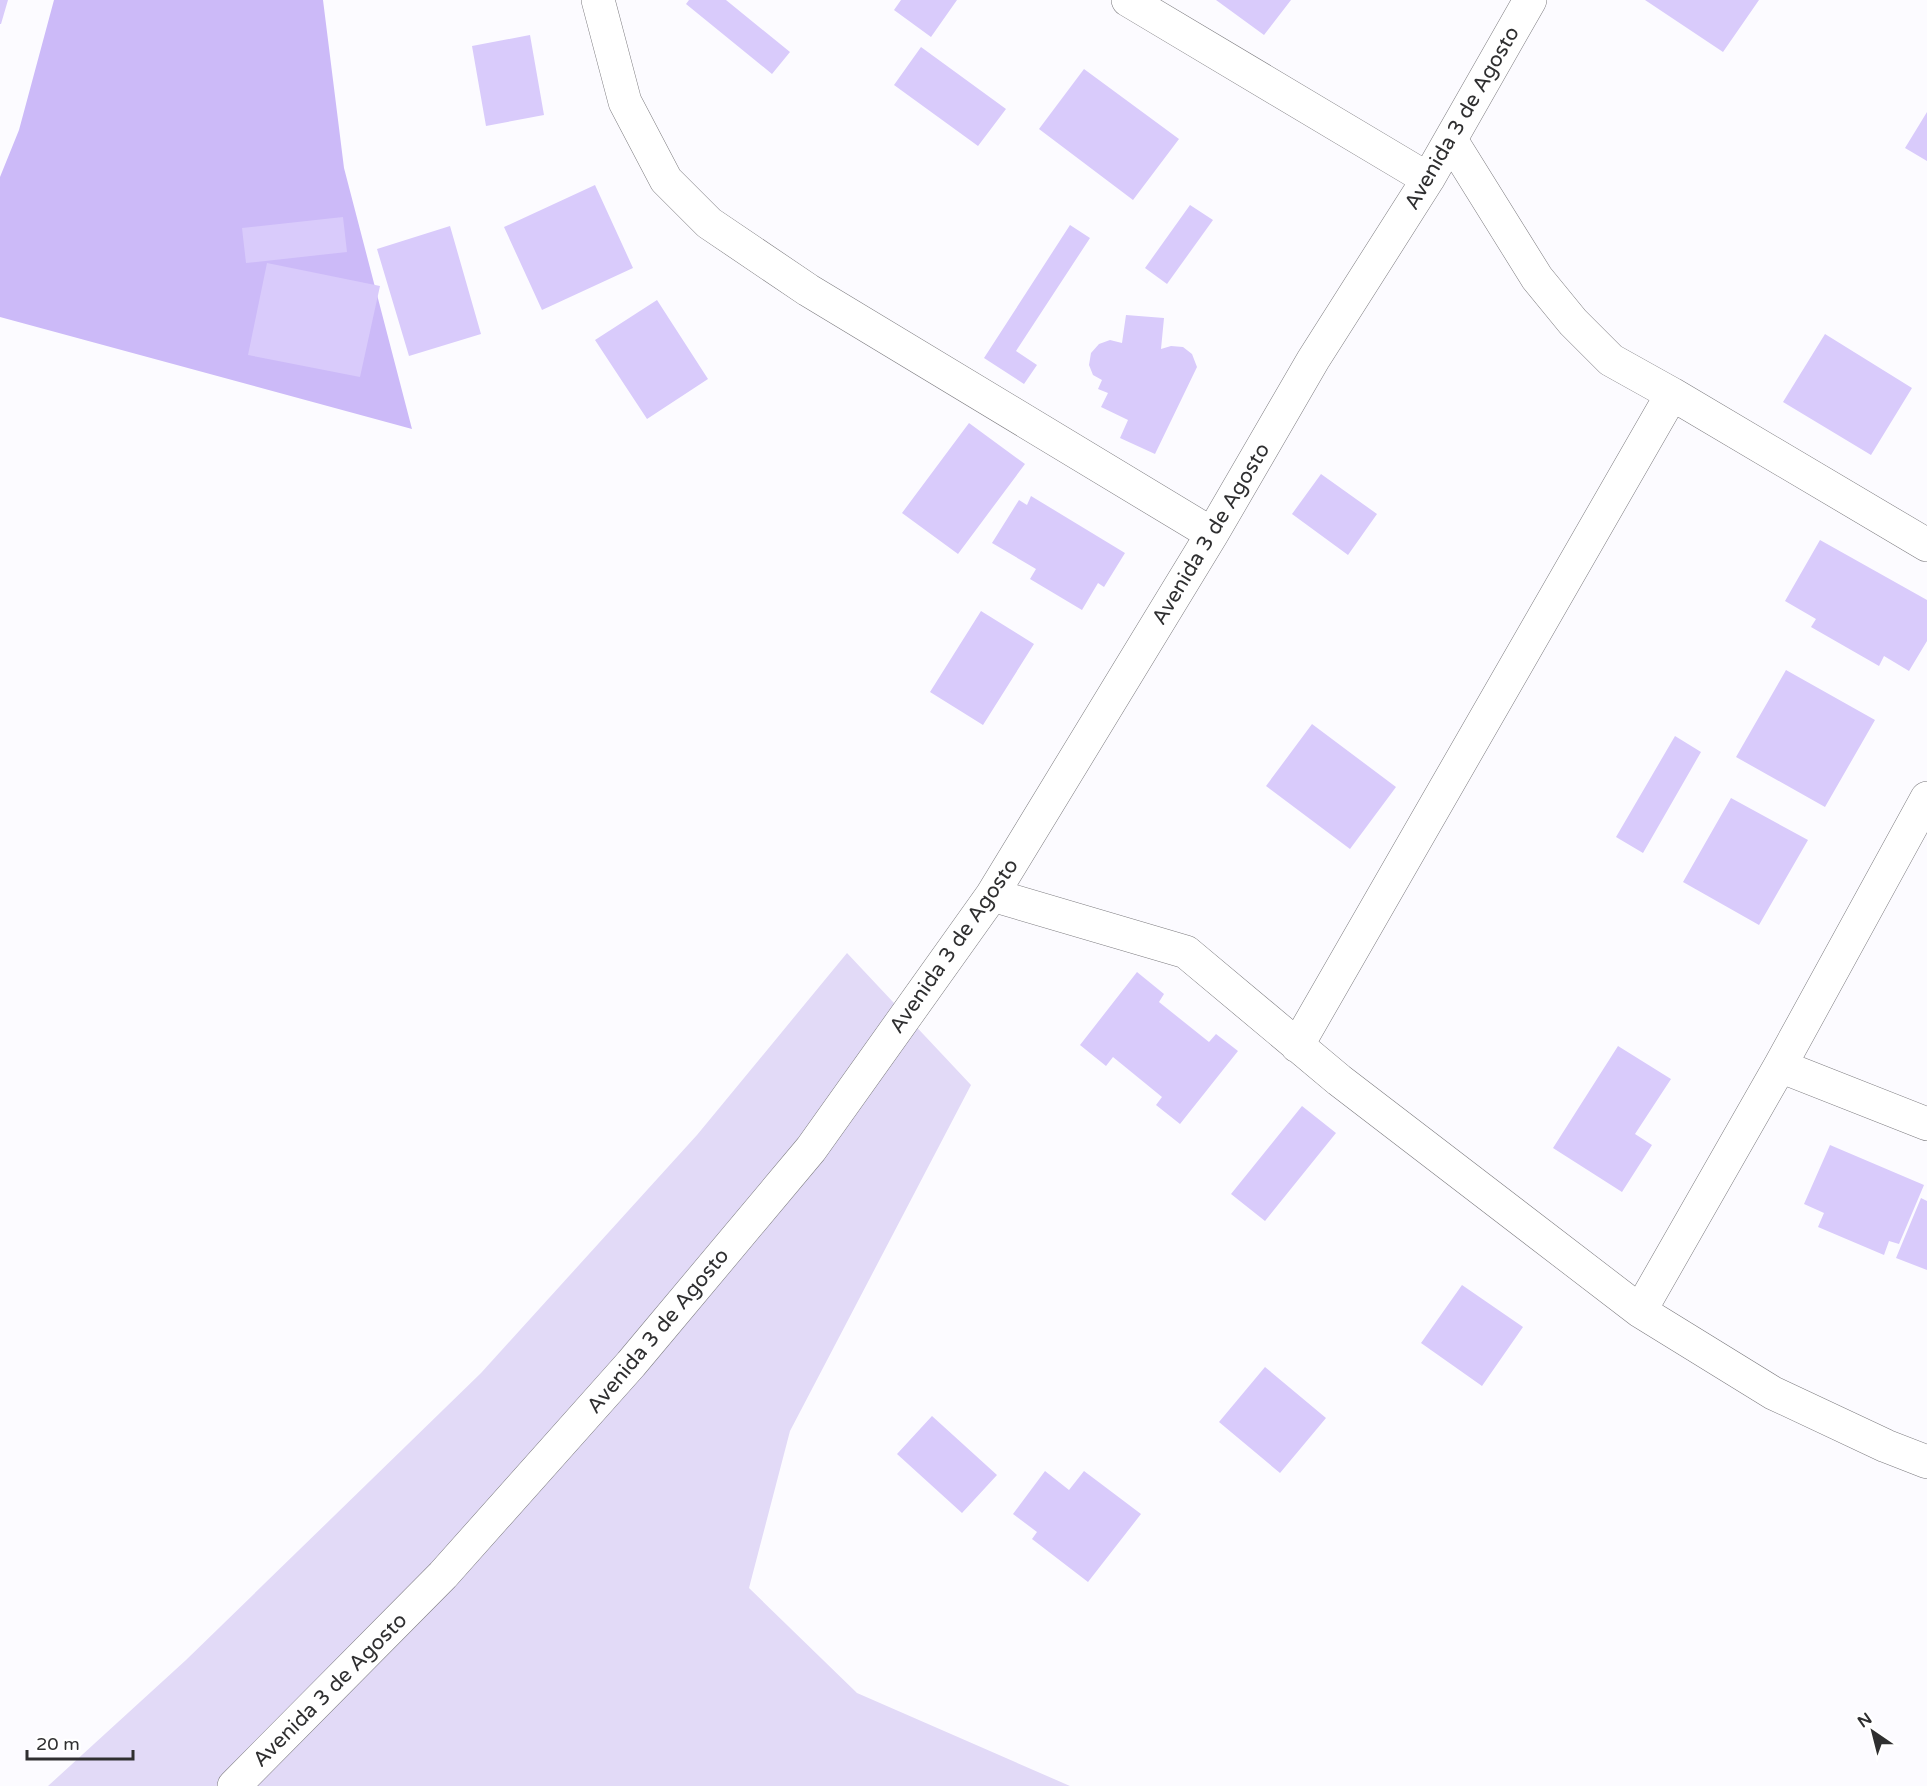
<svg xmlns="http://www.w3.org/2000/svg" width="1927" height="1786" font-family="'Varela Round',sans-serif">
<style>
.green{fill:#e2daf7}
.forest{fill:#ccbaf8}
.building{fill:#d9cbfb}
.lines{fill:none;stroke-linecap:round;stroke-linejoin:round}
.minor-casing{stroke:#7c7b7f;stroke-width:34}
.minor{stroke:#fff;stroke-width:33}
.labels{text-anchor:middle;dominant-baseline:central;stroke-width:4.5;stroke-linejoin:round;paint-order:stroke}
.street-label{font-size:21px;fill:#2f2f30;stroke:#fff}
</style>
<rect width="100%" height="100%" fill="#fcfbff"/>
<path class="green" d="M847 953 971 1085 790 1431 749 1588 857 1693 1070 1786H48L186 1660 481 1373 697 1135Z"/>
<path class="forest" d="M54 0H323L344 168 412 429 0 317V177L19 130Z"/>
<path class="building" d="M0 0H8L1 24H0Z
M689 0H726L790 52 772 74 686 4Z
M901 0H957L931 37 894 10Z
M1216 0H1291L1264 35Z
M1645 0H1759L1723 52Z
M530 35 544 115 486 126 472 46Z
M921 47 1006 109 978 146 894 85Z
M1084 69 1179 139 1133 200 1039 129Z
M1927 112V161L1905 148Z
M595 185 633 268 542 310 504 227Z
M1190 205 1213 220 1167 284 1145 268Z
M343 217 347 252 246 263 242 228Z
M1070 225 1090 238 1016 351 1037 365 1024 384 984 358Z
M450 226 481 334 409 356 377 249Z
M267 263 380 286 360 377 248 355Z
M657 300 708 379 647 419 595 340Z
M1126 315 1164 318 1161 349 1171 346 1183 347 1192 354 1197 367 1155 454 1120 438 1128 420 1101 407 1108 393 1098 389 1102 380 1093 375 1089 365 1091 353 1099 344 1110 340 1122 343Z
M1825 334 1912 388 1871 455 1783 402Z
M969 423 1025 464 958 554 902 513Z
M1321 474 1377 514 1348 555 1292 514Z
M1031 496 1125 553 1104 587 1098 583 1082 610 1030 579 1036 569 992 543 1019 500 1027 505Z
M1820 540 1927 600V641L1909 671 1884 656 1879 666 1811 627 1816 619 1785 601Z
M981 611 1034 644 983 725 930 692Z
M1786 670 1875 720 1825 807 1736 757Z
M1312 724 1396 787 1350 849 1266 786Z
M1675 736 1701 752 1643 853 1616 837Z
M1731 798 1808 840 1759 925 1683 882Z
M1137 972 1164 994 1159 1002 1209 1042 1216 1034 1238 1051 1180 1124 1156 1105 1162 1097 1113 1057 1106 1066 1080 1045Z
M1618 1046 1671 1079 1635 1134 1652 1145 1622 1192 1553 1148Z
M1302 1106 1336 1133 1265 1221 1231 1194Z
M1830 1145 1924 1185 1899 1244 1889 1241 1884 1255 1818 1227 1824 1213 1804 1204Z
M1921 1198 1927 1201V1270L1896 1258Z
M1462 1285 1523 1327 1482 1386 1421 1343Z
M1265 1367 1326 1418 1280 1473 1219 1422Z
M932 1416 997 1475 962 1513 897 1454Z
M1045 1471 1069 1490 1084 1471 1141 1514 1088 1582 1032 1539 1037 1532 1013 1514Z"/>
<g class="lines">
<defs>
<path id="minor" d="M598 0 625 102 666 180 709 223 808 290 1212 534
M1128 0 1428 179
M1451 140 1537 278 1573 322 1611 360 1672 394 1927 545
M992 895 1186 952 1339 1080 1640 1311 1773 1393 1886 1446 1927 1462
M1297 1046 1672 394
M1780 1066 1927 1124
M1640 1311 1780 1066 1927 798
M234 1786 443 1575 631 1364 811 1149 992 895 1212 534 1313 360 1428 179 1530 0"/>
</defs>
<use href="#minor" class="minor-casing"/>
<use href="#minor" class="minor"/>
</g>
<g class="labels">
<g class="street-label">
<text transform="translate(1462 118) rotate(-60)">Avenida 3 de Agosto</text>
<text transform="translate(1211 534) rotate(-59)">Avenida 3 de Agosto</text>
<text transform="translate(954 946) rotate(-55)">Avenida 3 de Agosto</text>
<text transform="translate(658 1331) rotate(-50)">Avenida 3 de Agosto</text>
<text transform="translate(330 1690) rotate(-45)">Avenida 3 de Agosto</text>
</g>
</g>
<g transform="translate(1873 1732) rotate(325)" stroke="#ffffff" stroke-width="4.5" paint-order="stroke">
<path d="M0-4.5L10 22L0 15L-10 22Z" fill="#2f2f30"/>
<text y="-9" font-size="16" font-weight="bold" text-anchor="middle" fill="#2f2f30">N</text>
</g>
<path d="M27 1750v9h106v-9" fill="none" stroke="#2f2f30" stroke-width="3"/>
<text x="36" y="1750" font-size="18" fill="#2f2f30" stroke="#ffffff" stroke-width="4.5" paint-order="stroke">20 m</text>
</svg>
